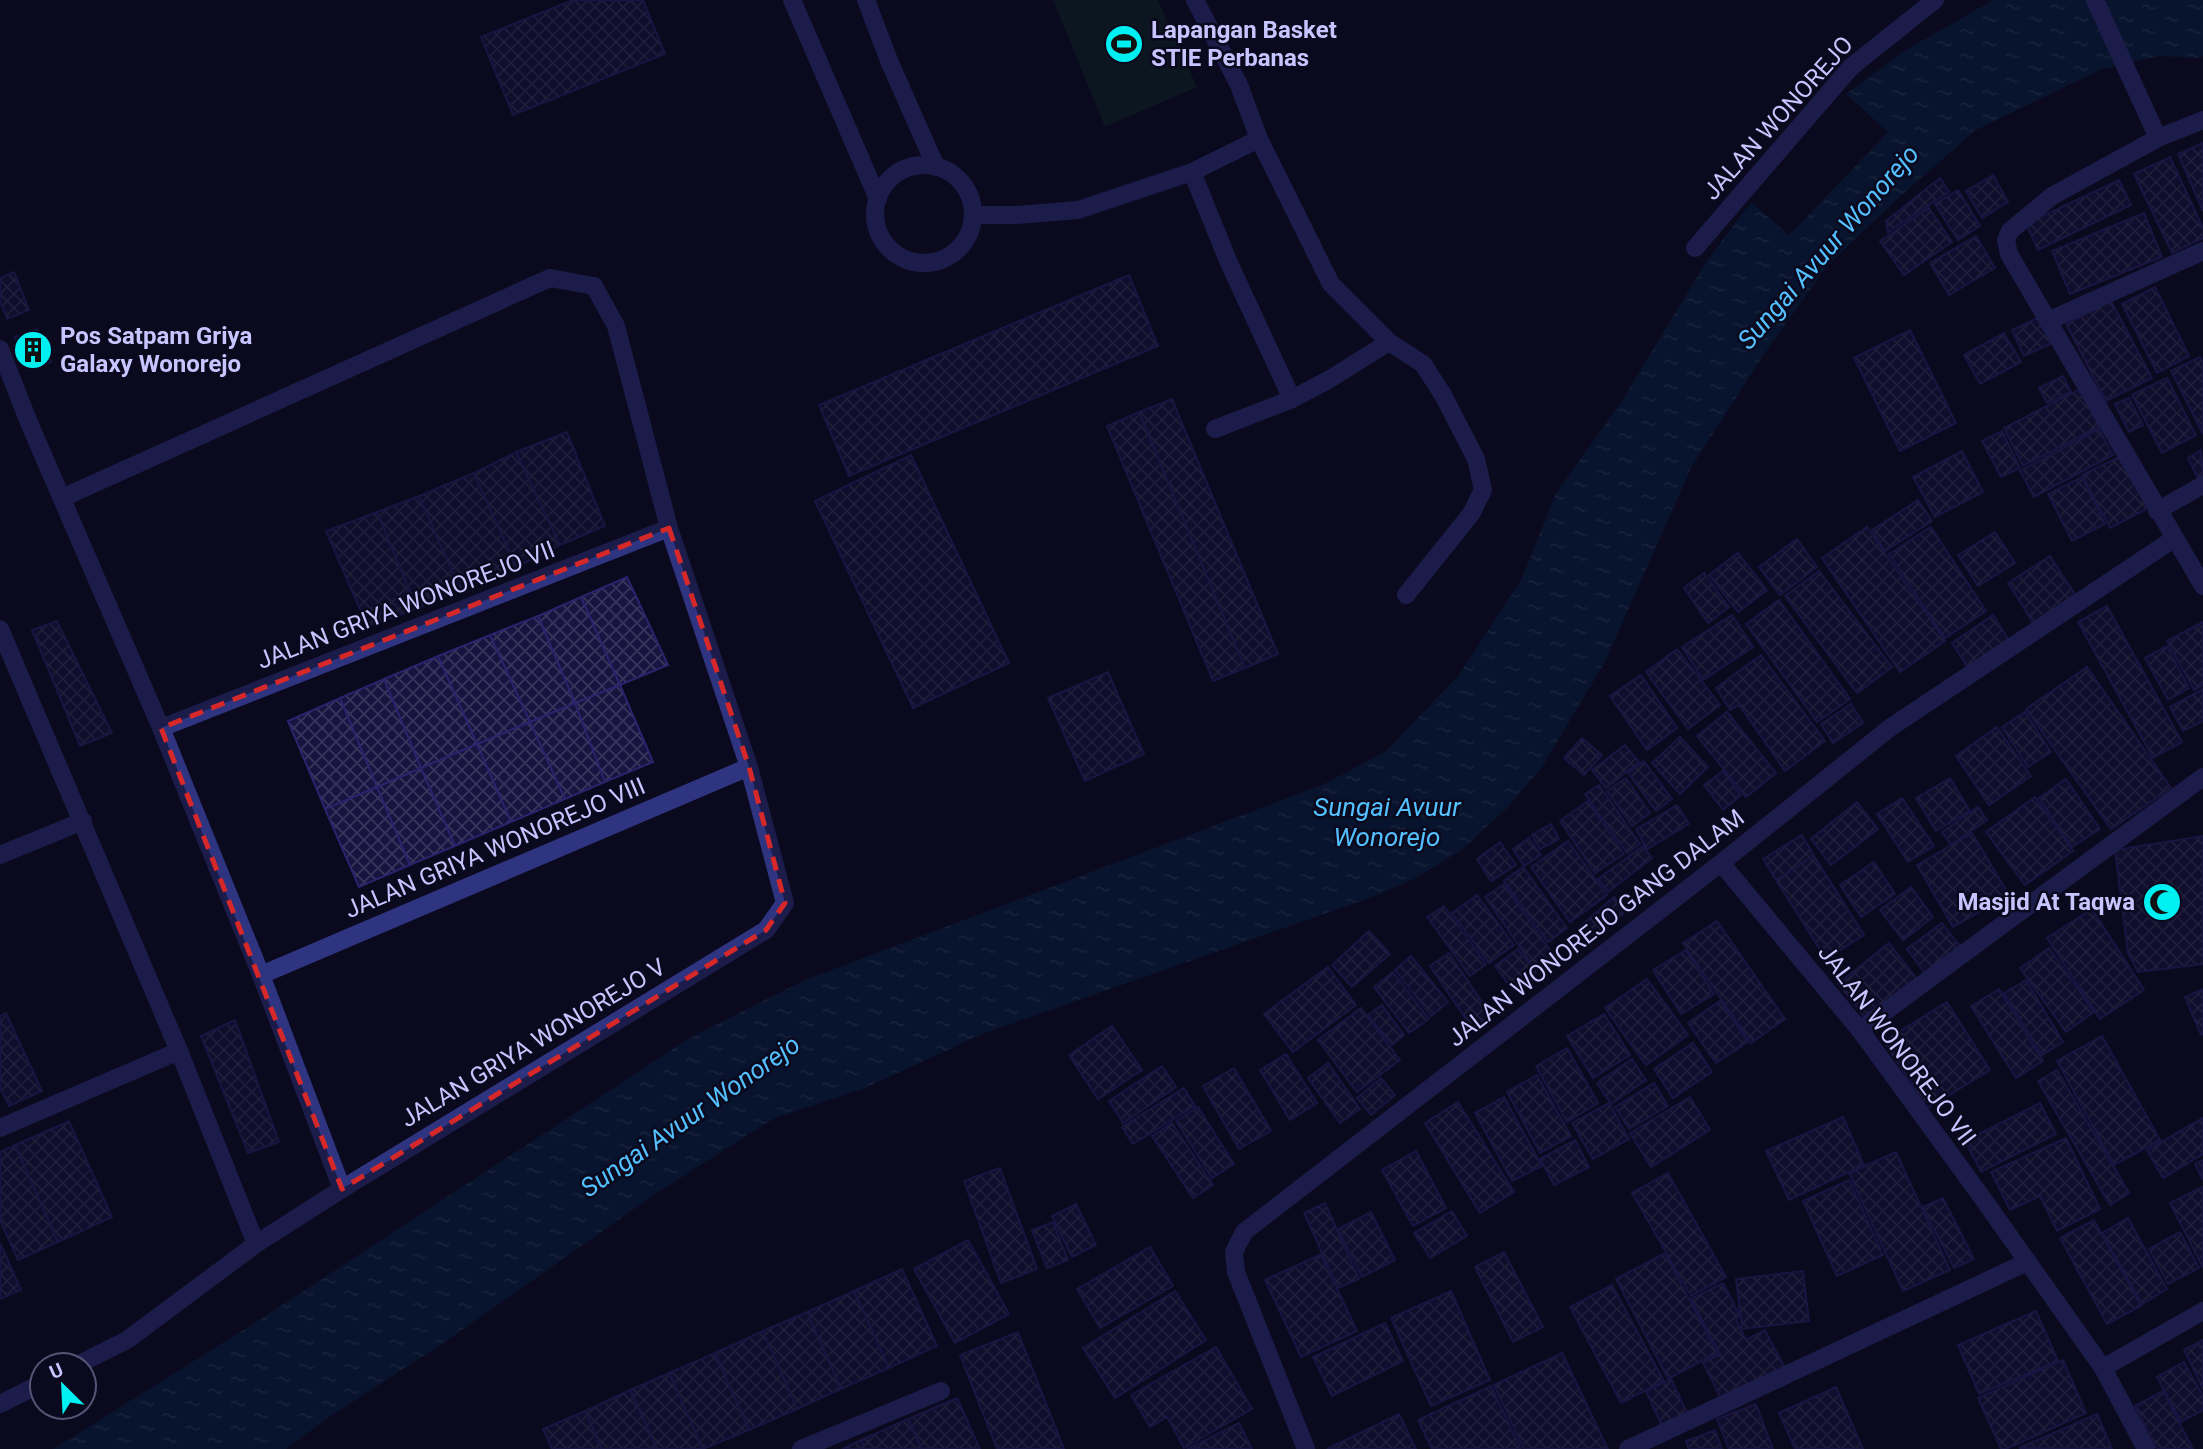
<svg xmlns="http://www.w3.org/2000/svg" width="2203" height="1449" font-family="Roboto,sans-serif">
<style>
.garden{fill:#0c2724}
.water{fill:url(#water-ripples)}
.building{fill:url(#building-cross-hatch);stroke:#2b236e;stroke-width:2}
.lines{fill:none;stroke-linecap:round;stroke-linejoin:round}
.lane{stroke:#2f3481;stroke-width:18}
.street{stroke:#2f3481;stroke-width:18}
.marked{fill:none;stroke:#d62828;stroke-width:5;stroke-dasharray:14 9;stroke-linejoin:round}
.labels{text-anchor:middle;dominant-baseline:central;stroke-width:5;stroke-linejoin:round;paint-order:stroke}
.poi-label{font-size:24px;font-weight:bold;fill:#c7c5ff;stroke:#0b091d;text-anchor:start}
.street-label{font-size:24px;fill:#c7c5ff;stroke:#0b091d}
.water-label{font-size:26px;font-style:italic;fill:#53c0ff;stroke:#0b091d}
</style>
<defs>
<pattern id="water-ripples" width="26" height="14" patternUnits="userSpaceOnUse" patternTransform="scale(1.75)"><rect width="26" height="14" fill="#062040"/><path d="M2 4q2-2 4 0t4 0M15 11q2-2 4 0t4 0" fill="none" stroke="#293f5d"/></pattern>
<pattern id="building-cross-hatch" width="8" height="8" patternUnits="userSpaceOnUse" patternTransform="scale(1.75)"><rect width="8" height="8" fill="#181440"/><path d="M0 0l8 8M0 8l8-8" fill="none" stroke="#38355d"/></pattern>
</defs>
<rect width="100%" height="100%" fill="#0b091d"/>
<path class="garden" d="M1053 0H1158L1197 87 1105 127Z"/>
<path class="water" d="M1993 0H2203V56L2197 58 2159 56 2102 69 1976 130 1893 203 1828 265 1765 353 1692 466 1605 662 1541 769 1507 808 1462 850 1416 878 1378 895 985 1033 863 1089 773 1119 654 1195 445 1342 328 1418 286 1449H53L253 1324 691 1037 805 980 1324 784 1386 751 1458 676 1522 578 1556 493 1623 399 1706 262 1751 202 1789 235 1888 132 1846 94 1904 51Z"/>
<path class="building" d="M573 0H643L665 54 513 115 481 37Z
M2203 143V211L2178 154Z
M2170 157 2203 228V238L2172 253 2134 174Z
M1993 175 2008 202 1982 218 1966 191Z
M1940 178 1949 192 1888 232 1886 221Z
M2119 180 2131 205 2038 250 2026 224Z
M1958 190 1980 226 1958 240 1935 204Z
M1929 208 1952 242 1904 275 1880 241Z
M2144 213 2162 257 2070 294 2052 251Z
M1976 236 1995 268 1949 295 1930 263Z
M14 272 29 310 7 319 0 301V278Z
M1129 275 1158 346 849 476 819 405Z
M2155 287 2189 356 2157 373 2122 304Z
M2111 301 2152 378 2106 401 2066 324Z
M2040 317 2052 343 2024 356 2012 330Z
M37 329 51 362 29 370 15 337Z
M1910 330 1956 423 1900 451 1854 358Z
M2004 333 2021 362 1980 384 1964 355Z
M2200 357 2203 363V434L2171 371Z
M2063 376 2071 392 2047 403 2039 388Z
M2167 378 2196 435 2162 453 2132 395Z
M2080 389 2099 427 2023 466 2004 428Z
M2129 398 2143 425 2129 432 2115 404Z
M1172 399 1278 654 1245 668 1139 412Z
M1139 412 1245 668 1213 681 1107 426Z
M2099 429 2113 455 2034 497 2020 471Z
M2002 431 2020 468 2001 477 1982 441Z
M567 432 605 526 560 545 516 452Z
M2201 450 2203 475 2198 478 2188 458Z
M1962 451 1983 492 1935 517 1913 477Z
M516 452 560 545 516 567 474 473Z
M911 455 1009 663 913 708 815 501Z
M2123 455 2149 508 2110 528 2082 475Z
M474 473 516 567 460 589 419 496Z
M2082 477 2105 524 2072 541 2048 494Z
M419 496 460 589 417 609 377 512Z
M1918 500 1932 521 1885 551 1872 530Z
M377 512 417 609 367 626 326 531Z
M1867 527 1945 641 1900 672 1822 558Z
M1931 527 1986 611 1945 638 1889 554Z
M1995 532 2015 563 1978 586 1958 555Z
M1797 539 1817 567 1780 595 1759 567Z
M1738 553 1767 590 1738 612 1709 575Z
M2050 556 2078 599 2035 626 2008 583Z
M1819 571 1892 667 1857 693 1785 596Z
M1704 573 1729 607 1708 623 1684 588Z
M627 577 668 665 620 685 581 597Z
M581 597 620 685 575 703 538 616Z
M1779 600 1850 699 1817 722 1746 624Z
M2107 606 2182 742 2153 758 2078 622Z
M1732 615 1753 647 1703 680 1682 647Z
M1993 615 2010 642 1969 669 1952 643Z
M538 616 575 703 530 722 490 635Z
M57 621 112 733 80 746 32 630Z
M2203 622V685L2194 690 2167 641Z
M490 635 530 722 477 744 438 656Z
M2167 646 2189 688 2168 700 2145 658Z
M1677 649 1720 705 1688 729 1646 672Z
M1761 655 1825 741 1785 771 1739 705 1730 710 1716 688Z
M438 656 477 744 421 768 384 679Z
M2087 667 2171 788 2111 829 2026 709Z
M1108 672 1144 754 1085 781 1048 698Z
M1641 675 1677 728 1647 750 1610 696Z
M384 679 421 768 377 787 340 698Z
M620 685 653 762 605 782 575 703Z
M2203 689V721L2183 731 2170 707Z
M340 698 377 787 325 809 288 721Z
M575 703 605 782 565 799 530 722Z
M1851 704 1863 723 1833 743 1821 724Z
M1727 712 1776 773 1746 797 1697 736Z
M2025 712 2051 752 2028 767 2002 727Z
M530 722 565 799 511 822 477 744Z
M1997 727 2031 776 1989 805 1956 756Z
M1680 737 1708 767 1680 794 1652 763Z
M1582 738 1602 755 1584 775 1564 758Z
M477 744 511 822 455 846 421 768Z
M1625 745 1639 762 1606 788 1592 770Z
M1644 761 1672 799 1656 811 1628 773Z
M421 768 455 846 410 865 377 787Z
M1723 771 1741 795 1723 810 1704 785Z
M1626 778 1650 813 1632 826 1607 791Z
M1950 778 1970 811 1936 831 1916 798Z
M2066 779 2100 829 2072 847 2039 798Z
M1599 785 1640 844 1627 853 1585 794Z
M377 787 410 865 359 887 325 809Z
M2035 797 2073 851 2025 885 1986 832Z
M1902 798 1934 846 1908 862 1877 814Z
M1588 801 1624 854 1595 873 1560 821Z
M1857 802 1878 829 1831 865 1811 839Z
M1677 805 1689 824 1647 849 1636 829Z
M1978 807 1987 820 1951 845 1942 832Z
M1551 824 1559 839 1540 849 1532 835Z
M1972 833 2009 895 1953 927 1917 865Z
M1802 835 1814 856 1776 880 1763 859Z
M2203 836V964L2138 972 2128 953 2115 850Z
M1529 838 1541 855 1524 866 1513 849Z
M1568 841 1607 895 1570 922 1531 867Z
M1500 842 1516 865 1491 881 1477 859Z
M1643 846 1652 858 1608 892 1598 879Z
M1814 856 1864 935 1826 959 1776 880Z
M1874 862 1895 894 1861 917 1840 885Z
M1523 867 1567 928 1548 942 1504 881Z
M1504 884 1554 956 1535 969 1485 897Z
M1911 887 1933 917 1903 940 1880 910Z
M1477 895 1514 945 1489 963 1452 913Z
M1614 897 1626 911 1591 943 1578 928Z
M1444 906 1486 964 1470 976 1427 917Z
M2092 909 2144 990 2100 1019 2047 938Z
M1717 921 1785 1019 1751 1043 1683 943Z
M1942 923 1960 946 1925 973 1907 949Z
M1369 931 1390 954 1352 987 1332 965Z
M1889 943 1917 979 1866 1019 1838 984Z
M2049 948 2094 1012 2066 1032 2020 968Z
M1518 949 1536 973 1513 990 1495 966Z
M1686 950 1714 994 1681 1014 1653 970Z
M1449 953 1491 1015 1472 1028 1430 966Z
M1411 956 1448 1002 1431 1016 1395 970Z
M1328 967 1356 1005 1293 1052 1264 1014Z
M1393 972 1429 1019 1409 1033 1374 987Z
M1647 979 1688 1035 1646 1065 1605 1008Z
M2026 980 2063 1042 2042 1055 2004 993Z
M1999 989 2043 1061 2016 1078 1971 1006Z
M2203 989V1034L2201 1035 2185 997Z
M1720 1001 1748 1042 1716 1063 1688 1023Z
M1947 1002 1990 1070 1927 1109 1884 1041Z
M1382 1005 1404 1035 1392 1045 1368 1015Z
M1361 1008 1400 1060 1357 1092 1318 1040Z
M6 1013 42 1091 9 1106 0 1088V1016Z
M1604 1014 1630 1055 1593 1078 1567 1036Z
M235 1020 279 1142 248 1153 201 1036Z
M1112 1026 1142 1070 1098 1099 1069 1055Z
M2102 1036 2160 1140 2114 1165 2057 1061Z
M1693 1043 1712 1072 1673 1098 1654 1069Z
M1567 1048 1598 1103 1567 1122 1536 1066Z
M1286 1054 1317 1103 1290 1120 1260 1070Z
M1632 1059 1646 1080 1611 1104 1597 1083Z
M1328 1063 1360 1109 1340 1123 1308 1078Z
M1162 1066 1176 1087 1123 1123 1109 1101Z
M1234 1068 1271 1131 1239 1149 1203 1086Z
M2057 1070 2129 1193 2110 1205 2038 1081Z
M1537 1075 1571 1136 1540 1153 1507 1092Z
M1381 1078 1395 1095 1371 1115 1357 1098Z
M1654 1083 1668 1106 1629 1129 1615 1107Z
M1184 1088 1195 1106 1133 1144 1122 1127Z
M1504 1097 1542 1166 1512 1181 1475 1113Z
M1690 1097 1710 1130 1651 1167 1630 1133Z
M1458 1102 1514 1192 1480 1213 1425 1123Z
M1609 1103 1629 1139 1593 1159 1572 1123Z
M2040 1103 2056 1134 1981 1172 1965 1141Z
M1198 1107 1234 1164 1212 1178 1176 1121Z
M1843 1117 1864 1165 1789 1200 1766 1151Z
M2203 1118V1154L2163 1178 2147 1150Z
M69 1121 112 1217 58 1242 15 1145Z
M1172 1123 1213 1185 1193 1198 1152 1136Z
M2066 1138 2100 1209 2057 1231 2040 1196 2010 1210 1991 1172Z
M1575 1140 1589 1167 1554 1185 1540 1159Z
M15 1145 58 1242 18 1260 0 1220V1152Z
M1416 1151 1446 1208 1413 1226 1382 1170Z
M1896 1152 1950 1270 1903 1291 1849 1173Z
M2203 1160V1180L2195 1164Z
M1000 1168 1037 1269 1001 1283 964 1181Z
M1668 1173 1726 1277 1691 1296 1632 1193Z
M1849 1180 1883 1255 1837 1276 1803 1201Z
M2202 1187 2203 1189V1268L2170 1203Z
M1943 1198 1974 1259 1954 1268 1923 1207Z
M1325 1203 1359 1279 1338 1288 1304 1213Z
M1076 1204 1096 1245 1072 1257 1052 1216Z
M1452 1211 1467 1236 1430 1258 1414 1233Z
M1371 1212 1395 1260 1362 1277 1338 1229Z
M2128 1218 2167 1289 2142 1304 2102 1233Z
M2094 1220 2141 1306 2107 1324 2060 1238Z
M1053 1222 1068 1260 1047 1268 1032 1230Z
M2180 1232 2199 1268 2168 1284 2149 1249Z
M968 1240 1009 1314 955 1343 914 1269Z
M0 1243 21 1290 0 1299Z
M1150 1247 1173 1286 1100 1328 1077 1289Z
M1504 1252 1543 1327 1513 1342 1475 1267Z
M1665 1253 1717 1353 1668 1379 1616 1279Z
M1321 1254 1357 1331 1301 1357 1265 1280Z
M902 1269 937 1346 889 1368 854 1291Z
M1803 1271 1809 1321 1742 1329 1736 1279Z
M1723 1283 1740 1316 1735 1318 1746 1340 1765 1330 1786 1370 1723 1402 1703 1363 1720 1354 1691 1299Z
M1612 1285 1664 1381 1621 1403 1570 1307Z
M854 1291 889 1368 841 1389 807 1312Z
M1175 1291 1206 1340 1115 1398 1083 1348Z
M1451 1291 1490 1380 1431 1406 1391 1318Z
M2036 1311 2058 1361 1979 1394 1958 1345Z
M807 1312 841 1389 797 1409 763 1331Z
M1385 1323 1403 1361 1332 1396 1313 1357Z
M763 1331 797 1409 749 1430 715 1353Z
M1018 1332 1064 1449H997L960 1355Z
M2203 1340V1389L2184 1350Z
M1216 1347 1252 1409 1184 1448 1167 1417 1150 1427 1131 1395Z
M715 1353 749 1430 703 1449 669 1373Z
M1562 1353 1608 1449H1524L1494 1385Z
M2063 1360 2086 1413 2006 1449H2001L1978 1398Z
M2184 1362 2203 1396V1410L2181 1422 2157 1377Z
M669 1373 703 1449H657L630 1390Z
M1671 1379 1690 1419 1664 1431 1646 1391Z
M1491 1386 1521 1449H1432L1418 1420Z
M1836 1387 1863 1449H1795L1779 1413Z
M630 1390 657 1449H602L585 1411Z
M2163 1391 2193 1449H2157L2135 1406Z
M957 1398 980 1449H922L908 1419Z
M1756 1404 1773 1449H1729L1717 1419Z
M585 1411 602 1449H552L543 1429Z
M1399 1414 1416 1449H1327Z
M2097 1414 2112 1449 2019 1448Z
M908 1419 922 1449H865L861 1440Z
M1239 1423 1252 1449H1187Z
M1715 1430 1722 1449H1689L1686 1441Z
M861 1440 865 1449H842Z"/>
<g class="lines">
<path class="lane" d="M792 0 878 199
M866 0 890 63 936 167
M1195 0 1239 85 1259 139 1331 284 1389 342 1423 364 1443 395 1476 459 1483 490 1471 514 1406 595
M875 214a49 49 0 1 1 98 0a49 49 0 1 1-98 0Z
M1192 172 1229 263 1292 399
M974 215H1017L1078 210 1192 172 1259 139
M2048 321 2203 251
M1215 429 1292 399 1330 379 1389 342"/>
<path class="street" d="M2095 0 2158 138
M2203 120 2158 138 2052 196 2010 231 2006 240 2009 254 2203 586
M1695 248 1851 67 1935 0
M0 349 30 425 161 728 261 975 342 1189
M62 498 550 278 594 286 616 326 669 528 749 767 785 903 766 930 342 1189 256 1244 127 1340 77 1365
M2157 511 2203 485
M0 629 179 1051 256 1244
M161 728 669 528
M0 855 83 821
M1721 863 1860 1030 1981 1196 2103 1368 2146 1449
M261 975 749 767
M1860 1030 2203 777
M0 1128 179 1051
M2103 1368 2203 1311
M0 1404 42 1383
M801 1449 941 1391
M1306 1449 1236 1272 1234 1252 1244 1232 1721 863 1891 727 2175 538
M1628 1449 2027 1262"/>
</g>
<path d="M0 0H2203V1449H0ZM669 528 749 767 785 903 766 930 342 1189 161 728Z" fill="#0b091d" fill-opacity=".55" fill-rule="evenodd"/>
<path class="marked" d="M669 528 749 767 785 903 766 930 342 1189 161 728Z"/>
<defs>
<symbol id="stadium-disc" viewBox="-11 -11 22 22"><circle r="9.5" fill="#00eff0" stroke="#0b091d"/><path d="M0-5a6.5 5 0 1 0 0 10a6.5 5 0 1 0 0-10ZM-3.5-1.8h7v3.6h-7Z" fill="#111"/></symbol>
<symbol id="building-disc" viewBox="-11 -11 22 22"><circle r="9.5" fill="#00eff0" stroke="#0b091d"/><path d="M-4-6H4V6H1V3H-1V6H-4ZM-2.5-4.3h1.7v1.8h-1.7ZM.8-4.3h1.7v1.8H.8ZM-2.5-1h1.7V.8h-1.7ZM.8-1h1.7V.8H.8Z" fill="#111"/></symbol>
<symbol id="mosque-disc" viewBox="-11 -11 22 22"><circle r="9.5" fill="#00eff0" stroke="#0b091d"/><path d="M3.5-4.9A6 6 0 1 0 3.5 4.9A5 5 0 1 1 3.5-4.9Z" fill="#111"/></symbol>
</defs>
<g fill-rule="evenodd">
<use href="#stadium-disc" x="1102" y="22" width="44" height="44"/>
<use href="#building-disc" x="11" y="328" width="44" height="44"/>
<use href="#mosque-disc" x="2140" y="880" width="44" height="44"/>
</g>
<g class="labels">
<g class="poi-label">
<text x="1151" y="30">Lapangan Basket<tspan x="1151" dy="28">STIE Perbanas</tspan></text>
<text x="60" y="336">Pos Satpam Griya<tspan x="60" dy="28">Galaxy Wonorejo</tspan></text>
<text x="2135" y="902" text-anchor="end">Masjid At Taqwa</text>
</g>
<g class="street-label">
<text transform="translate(1778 118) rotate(-48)">JALAN WONOREJO</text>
<text transform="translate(406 605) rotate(-21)">JALAN GRIYA WONOREJO VII</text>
<text transform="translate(495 848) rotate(-23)">JALAN GRIYA WONOREJO VIII</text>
<text transform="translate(1596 928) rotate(-38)">JALAN WONOREJO GANG DALAM</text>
<text transform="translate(533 1043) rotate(-31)">JALAN GRIYA WONOREJO V</text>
<text transform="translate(1897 1045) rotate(53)">JALAN WONOREJO VII</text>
</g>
<g class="water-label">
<text transform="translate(1828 247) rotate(-49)">Sungai Avuur Wonorejo</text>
<text x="1387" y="807">Sungai Avuur<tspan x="1387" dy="30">Wonorejo</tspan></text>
<text transform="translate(690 1116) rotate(-35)">Sungai Avuur Wonorejo</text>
</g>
</g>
<g transform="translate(63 1386) rotate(336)"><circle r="33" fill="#0b091d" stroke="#565477" stroke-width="2"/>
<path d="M0-5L12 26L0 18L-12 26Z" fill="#00eff0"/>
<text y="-10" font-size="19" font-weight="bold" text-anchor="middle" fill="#c7c5ff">U</text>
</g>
</svg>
